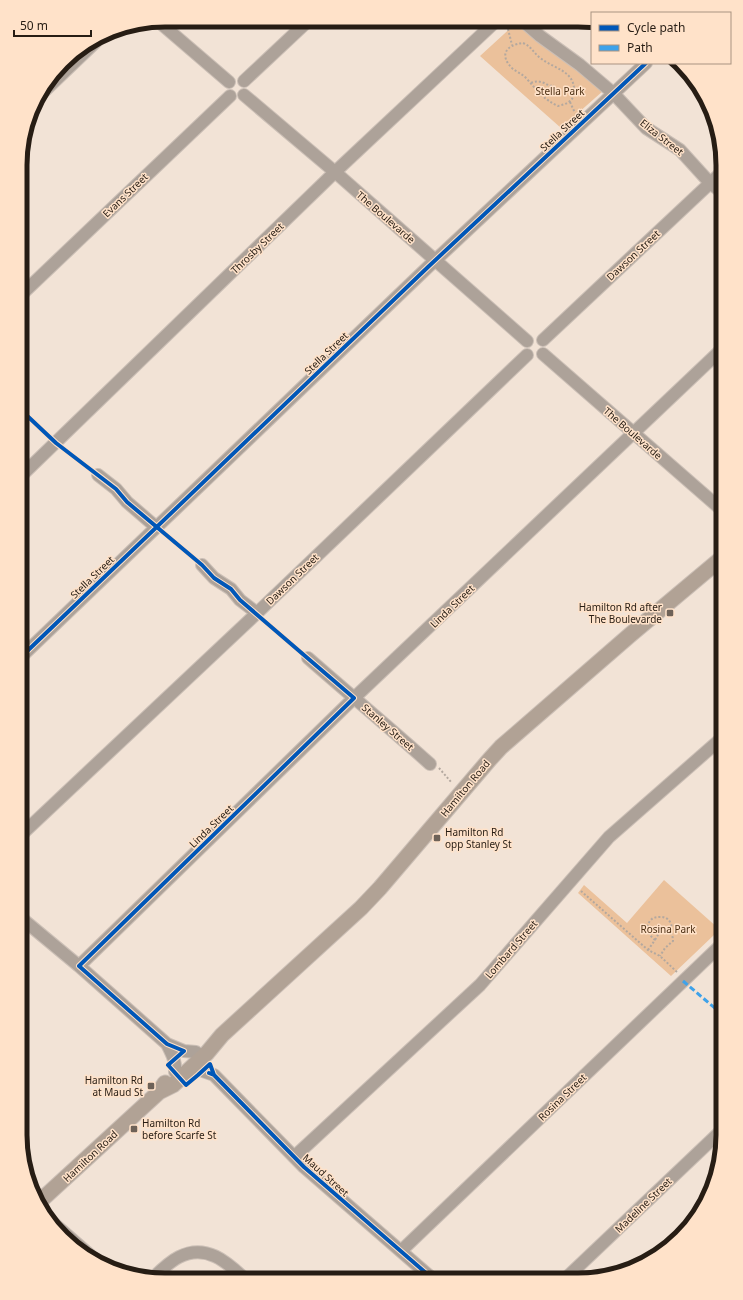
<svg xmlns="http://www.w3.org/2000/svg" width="743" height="1300" font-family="'Noto Sans',sans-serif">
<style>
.green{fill:#ebc19b}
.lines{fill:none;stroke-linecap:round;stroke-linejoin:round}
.minor-casing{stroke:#cbbfb6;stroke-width:14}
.major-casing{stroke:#cbbfb6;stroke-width:17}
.path{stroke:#b3a89f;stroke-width:2;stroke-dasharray:2 2;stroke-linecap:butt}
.minor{stroke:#ada299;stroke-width:12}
.major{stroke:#b1a295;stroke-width:15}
.quiet{stroke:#3ea2ea;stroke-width:3;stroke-dasharray:6 3;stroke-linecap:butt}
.cycleway-casing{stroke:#ffe2c9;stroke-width:6}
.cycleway{stroke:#0057b8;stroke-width:4}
.poi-dot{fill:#6e6258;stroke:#ffe2c9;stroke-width:1.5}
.labels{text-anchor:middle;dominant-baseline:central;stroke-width:3;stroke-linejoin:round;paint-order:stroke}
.park-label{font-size:10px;fill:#4d3014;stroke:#ffe2c9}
.street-label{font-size:10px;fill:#271d14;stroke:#ffe2c9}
.poi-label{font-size:10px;fill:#271d14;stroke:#ffe2c9;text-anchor:end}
.rim{fill:none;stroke:#271d14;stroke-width:5}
</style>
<rect width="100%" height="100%" fill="#f2e3d6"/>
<path class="green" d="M516 23 603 91 561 128 480 56Z
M664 880 718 928 714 935 671 976 578 893 584 885 627 923Z"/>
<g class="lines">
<defs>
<path id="minor" d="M158 21 229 82
M524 22 540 36 580 65 613 93 646 128 680 150 710 183 723 193
M244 81 308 21
M244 95 335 172 527 341
M36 99 103 35
M21 295 230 96
M543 340 723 171
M543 354 723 511
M98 475 116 489 127 502 156 527
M21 476 335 172 495 22
M202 565 214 578 231 589 240 600 257 613
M21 657 428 267 646 63
M308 658C349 694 390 728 430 764
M20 836 257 613 527 355
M20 917 79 966 167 1044 184 1051 196 1052
M79 966 354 698 723 348
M167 1044C172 1054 176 1061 175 1072
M190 1070 197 1069 214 1075 304 1167 434 1280
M294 1157 480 985 609 837 723 737
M44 1215 90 1255
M401 1251 723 943
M152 1279C160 1271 169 1262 179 1257 206 1243 227 1262 245 1279
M564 1280 723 1129"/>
<path id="major" d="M159 1092 173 1085 207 1053 222 1035 361 908 380 888 490 759 501 747 630 635 723 557
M38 1203 159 1092 165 1083"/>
</defs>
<use href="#minor" class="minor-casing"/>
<use href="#major" class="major-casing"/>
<path class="path" d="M508 29 512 45
M523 43C531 46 533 52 539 57 553 69 576 70 574 93 573 102 566 104 558 106 544 100 536 89 526 78 522 74 517 72 513 69 499 56 505 45 523 43Z
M531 83C538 80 543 82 550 86L554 85
M570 102 575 113
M439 768 452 783
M581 891 648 950 660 956 678 973
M655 940C660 932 660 928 671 931
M648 950 655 940C647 934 644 925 653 918 660 916 668 916 671 924 672 926 671 928 671 931 671 934 673 936 673 941L665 948 660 956"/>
<use href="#minor" class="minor"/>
<use href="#major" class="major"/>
<path class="quiet" d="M683 981 723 1015"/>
<defs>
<path id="cycleway" d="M21 410 56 443 116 489 127 502 202 565 214 578 231 589 240 600 354 698 79 966 167 1044 184 1051 168 1065 186 1085 198 1075 210 1064 214 1075
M21 657 428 267 646 63
M209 1073 214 1075 304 1167 434 1280"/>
</defs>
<use href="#cycleway" class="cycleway-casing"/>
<use href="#cycleway" class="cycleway"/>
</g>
<g class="poi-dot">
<rect x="666" y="609" width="8" height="8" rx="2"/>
<rect x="433" y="834" width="8" height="8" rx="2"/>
<rect x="147" y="1082" width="8" height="8" rx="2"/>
<rect x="130" y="1125" width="8" height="8" rx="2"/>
</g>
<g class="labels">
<g class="park-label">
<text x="560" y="91">Stella Park</text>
<text x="668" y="929">Rosina Park</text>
</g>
<g class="street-label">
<text transform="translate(562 130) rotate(-43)">Stella Street</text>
<text transform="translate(662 137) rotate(38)">Eliza Street</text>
<text transform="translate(125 195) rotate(-44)">Evans Street</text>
<text transform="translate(386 217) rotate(41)">The Boulevarde</text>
<text transform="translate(257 248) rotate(-44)">Throsby Street</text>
<text transform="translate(633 255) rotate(-43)">Dawson Street</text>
<text transform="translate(326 353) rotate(-44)">Stella Street</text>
<text transform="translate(633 433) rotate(41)">The Boulevarde</text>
<text transform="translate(92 577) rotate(-44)">Stella Street</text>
<text transform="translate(292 579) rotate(-44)">Dawson Street</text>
<text transform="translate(452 606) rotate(-44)">Linda Street</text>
<text transform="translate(388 727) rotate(41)">Stanley Street</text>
<text transform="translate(465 788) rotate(-50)">Hamilton Road</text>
<text transform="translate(211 826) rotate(-44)">Linda Street</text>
<text transform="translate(511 949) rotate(-49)">Lombard Street</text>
<text transform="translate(562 1097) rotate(-44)">Rosina Street</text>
<text transform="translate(90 1156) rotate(-43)">Hamilton Road</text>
<text transform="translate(326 1175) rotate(42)">Maud Street</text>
<text transform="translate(643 1205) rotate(-44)">Madeline Street</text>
</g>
<g class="poi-label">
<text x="662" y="607">Hamilton Rd after<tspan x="662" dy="12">The Boulevarde</tspan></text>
<text x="445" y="832" text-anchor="start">Hamilton Rd<tspan x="445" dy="12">opp Stanley St</tspan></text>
<text x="143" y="1080">Hamilton Rd<tspan x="143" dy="12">at Maud St</tspan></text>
<text x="142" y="1123" text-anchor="start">Hamilton Rd<tspan x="142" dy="12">before Scarfe St</tspan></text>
</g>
</g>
<path d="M0 0H743V1300H0ZM165 27H578A138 138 0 0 1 716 165V1135A138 138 0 0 1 578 1273H165A138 138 0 0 1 27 1135V165A138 138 0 0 1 165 27Z" fill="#ffe2c9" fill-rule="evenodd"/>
<path class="rim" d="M165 27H578A138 138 0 0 1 716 165V1135A138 138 0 0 1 578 1273H165A138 138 0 0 1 27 1135V165A138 138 0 0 1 165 27Z"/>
<rect x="591" y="12" width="140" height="52" fill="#ffe2c9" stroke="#a99381"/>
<rect x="599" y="25" width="20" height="6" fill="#0057b8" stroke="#a99381"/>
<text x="627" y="32" font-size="12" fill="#271d14">Cycle path</text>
<rect x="599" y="45" width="20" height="6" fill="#3ea2ea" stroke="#a99381"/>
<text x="627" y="52" font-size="12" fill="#271d14">Path</text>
<path d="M14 30v6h77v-6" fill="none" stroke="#271d14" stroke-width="2"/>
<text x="20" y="30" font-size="12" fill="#271d14" stroke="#ffe2c9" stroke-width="3" paint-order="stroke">50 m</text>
</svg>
